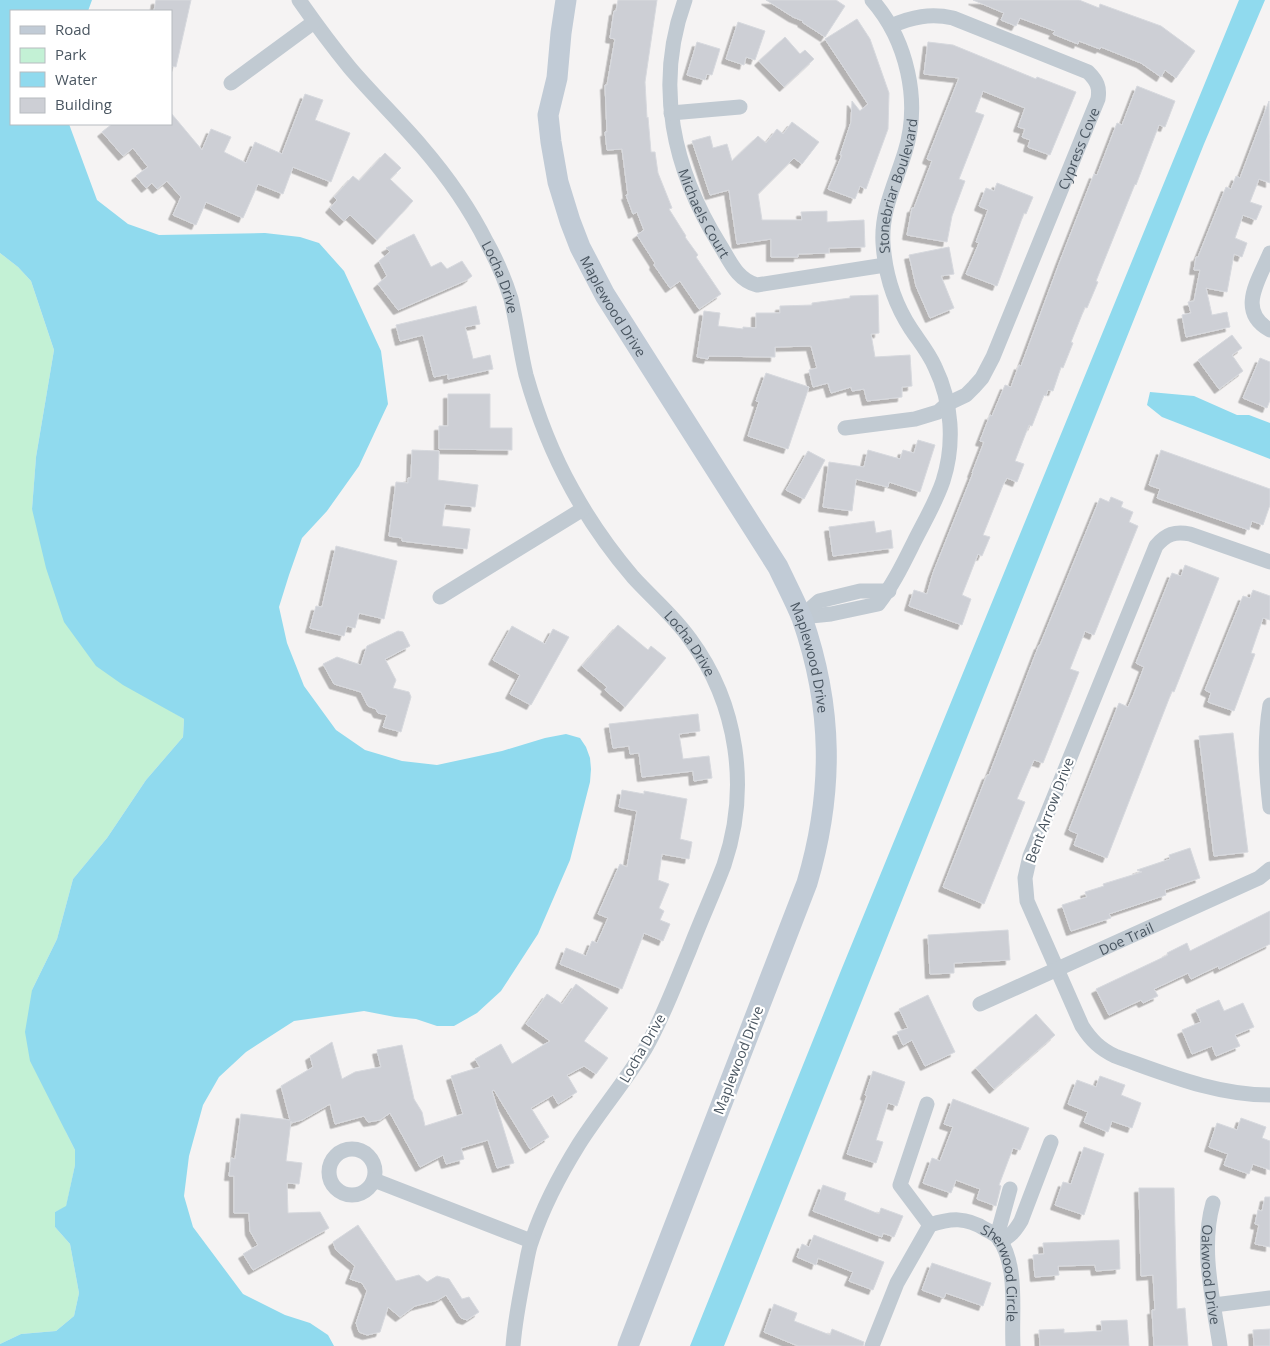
<svg xmlns="http://www.w3.org/2000/svg" width="1270" height="1346" font-family="'Open Sans',sans-serif">
<style>
.green{fill:#c3f1d5}
.water{fill:#90daee}
.building{fill:#cdcfd5;stroke:#d7d9de;filter:url(#shadow)}
.lines{fill:none;stroke-linecap:round;stroke-linejoin:round}
.street{stroke:#c1cad2;stroke-width:15}
.secondary{stroke:#c1cbd6;stroke-width:21}
.labels{text-anchor:middle;dominant-baseline:central;stroke-width:4.5;stroke-linejoin:round;paint-order:stroke}
.street-label{font-size:14px;fill:#4a5661;stroke:#fff}
</style>
<defs>
<filter id="shadow"><feDropShadow dx="-4.5" dy="4.5" stdDeviation="0" flood-color="#0004"/></filter>
</defs>
<rect width="100%" height="100%" fill="#f5f3f3"/>
<path class="green" d="M0 253 18 267 31 281 54 350 36 457 32 509 159 704 184 719 183 737 146 780 107 838 73 879 57 939 32 990 66 1132 75 1150V1165L66 1207 55 1212V1227L70 1244 79 1293 74 1316 56 1331 21 1334 0 1344Z"/>
<path class="water" d="M0 0H92L88 11H11V124H69L97 200 128 224 159 235 265 233 300 237 319 243 344 271 381 351 388 404 359 466 327 511 302 538 289 575 279 607 287 643 304 686 336 730 365 750 402 761 437 765 502 751 545 738 566 734 580 738 586 747 590 758 591 769 590 782 570 860 538 934 501 991 477 1013 454 1026H437L416 1019 395 1017 364 1011 294 1021 246 1052 219 1077 203 1105 189 1156 184 1196 193 1227 243 1294 285 1315 310 1323 328 1335 334 1346H0V1344L21 1334 56 1331 74 1316 79 1293 70 1244 55 1227V1212L66 1206 75 1165V1150L30 1061 25 1032 32 990 57 939 73 879 107 838 146 780 183 737 184 719 123 685 96 666 64 622 46 568 32 509 36 457 54 350 31 281 18 267 0 253Z
M1239 0H1265L1204 144 724 1346H690L842 968Z
M1150 392 1194 396 1237 415H1249L1270 423V459L1162 417 1147 405Z"/>
<path class="building" d="M156 0H191L176 67 171 66V11H154Z
M618 0H657L645 82 647 118 648 117 651 152H655L658 173 672 208 669 209 686 236 685 237 698 255 696 257 721 294 699 309 680 281 670 288 654 265 655 263 637 235 644 230 637 212 633 214 626 195H628L622 149 607 150 605 132H607L605 85H607L615 39 610 38 614 11H616Z
M766 0H836L845 6 825 37 802 22 803 21 793 17Z
M973 0H1079L1099 8 1100 4 1161 26 1195 51 1176 78 1165 70 1161 77 1141 63 1101 47 1100 49 1079 41 1078 44 1053 34 1055 31 1020 18 1016 26 1001 20 1004 13Z
M857 19 870 39 889 93 888 129 866 189 860 186 855 199 828 189 842 155H840L851 122 852 101 860 111 868 104 825 39Z
M738 22 765 31 755 60 746 57 744 65 726 59Z
M785 37 800 54 805 50 814 59 784 87 759 61Z
M697 42 720 49 712 75 707 74 705 80 687 75Z
M928 42 953 45 1036 79 1037 77 1076 92 1050 155 1028 147 1030 140 1022 137 1025 129 1018 127 1025 108 983 91 975 112 984 115 959 179 965 181 952 216 947 242 907 235 912 208H914L932 161 927 159 959 78 924 74Z
M1137 86 1175 101 1165 127 1159 125 1136 185 1135 184 1096 281 1098 282 1087 308 1085 307 1071 342 1073 343 1063 368 1061 367 1053 391 1048 390 1046 396 1044 395 1032 426 1029 425 1015 461 1024 464 1017 482 1007 478 1003 485 983 535 990 537 982 556 978 554 962 595 971 599 962 625 909 606 914 590 927 594 933 573 973 473H972L984 442 980 441 990 415 992 416 1005 385 1011 387 1019 365 1021 366 1060 261 1094 174 1097 175 1117 123 1122 125Z
M305 94 323 100 315 120 350 133 331 182 293 167 283 194 258 184 243 218 206 202 196 225 173 215 181 197 167 181 157 189 152 183 146 188 136 176 148 167 133 148 123 156 102 132 112 124H171V113L202 150 211 129 231 137 224 152 246 163 255 142 282 154Z
M1269 101 1270 183 1259 179 1250 202 1262 206 1256 220 1243 215 1235 238 1247 243 1242 257 1234 254 1227 292 1206 288 1212 315 1227 312 1230 327 1186 337 1182 315 1191 313 1188 302 1194 301 1200 270H1194L1196 257H1198L1226 187 1231 189 1236 176 1240 178Z
M792 122 819 142 802 164 794 158 758 194 762 220H802L801 212 827 211V222L864 220 865 247 829 248V253L798 254V257H771V239L737 244 729 190 710 195 692 141 710 136 713 148 727 144 732 161 758 136 766 143 777 129 783 134Z
M385 153 401 168 390 179 413 201 377 240 350 215 344 221 330 208 337 200 334 197 353 176 359 181Z
M997 183 1033 197 1026 214 1024 213 997 286 966 274 979 243 976 242 988 210 979 206 986 188 994 191Z
M414 234 431 267 441 262 447 269 462 261 472 276 467 280 398 310 378 284 387 276 379 261 390 252 386 248Z
M949 247 954 274 941 276 954 308 930 318 916 286 909 255Z
M878 295 879 333 871 334 875 357 910 355 912 386 902 387V397L867 401 864 389 852 391 851 387 831 393 828 383 813 387 809 370 817 368 811 346 775 347V357L709 356 708 359 697 357 704 311 720 313 718 326 743 329V327L756 328V313H780V306L812 305V303L850 298V296Z
M476 306 480 324 465 327 473 359 490 355 493 369 448 379V374L434 377 423 335 400 341 396 325Z
M1232 335 1242 348 1232 355 1243 371 1219 389 1198 360Z
M1260 358 1270 362V400L1267 408 1243 398Z
M766 373 809 387 788 449 748 436 759 402 756 401Z
M448 394H490V428H512V450L439 449V426H448Z
M918 440 935 445 920 492 889 482 888 487 856 479 852 511 823 507 829 462 864 467 868 450 900 459 903 450 914 453Z
M412 450 439 451 438 480 478 485 475 507 445 504 442 526 470 529 467 549 402 541V538L389 536 396 482 408 483V478H411Z
M1161 450 1270 489V505L1263 525 1252 521 1249 530 1157 498 1160 489 1149 485Z
M808 451 825 460 804 499 786 490Z
M1111 497 1123 502 1121 507 1133 512 1129 522 1138 526 1094 635 1085 631 1070 669 1079 672 1043 763 1034 760 1029 771 1017 799 1025 802 984 904 943 887 987 775H989L1039 645H1040L1100 498 1109 502Z
M874 521 876 533 891 530 893 548 833 556 829 527Z
M336 546 397 561 384 619 359 613 355 628 347 626 344 636 310 628 316 606 322 607Z
M1185 565 1219 578 1174 692 1172 691 1107 858 1074 845 1078 834 1069 830 1119 703 1128 707 1133 696 1144 667 1136 663 1172 573 1181 576Z
M1253 590 1270 596V620L1263 618 1251 653 1255 654 1234 711 1208 702 1211 693 1205 690 1243 596 1250 598Z
M618 625 648 650 651 646 666 658 625 707 605 690 607 687 582 666Z
M512 626 545 644 553 629 569 637 531 705 510 694 520 675 493 660Z
M398 631 403 632 410 646 385 659 396 680 393 688 409 692 411 697 401 732 383 727 387 715 378 713 376 709 368 706 361 692 334 684 323 664 337 657 361 665 367 646Z
M698 714 700 731 679 734 683 759 709 756 712 778 694 781 693 771 642 777 639 753 630 754 629 746 613 748 609 724Z
M1233 733 1248 852 1214 856 1199 736Z
M622 790 644 794V791L687 799 680 839 692 842 689 859 662 854 658 880 669 884 659 908 664 911 660 920 670 924 663 941 644 933 622 989 560 964 566 948 586 956 592 941 597 943 608 918 598 914 620 864 627 867 637 811 619 807Z
M1190 848 1200 878 1165 890 1166 895 1109 914 1111 918 1071 931 1062 905 1087 897 1085 892 1104 886 1103 884 1142 872 1137 870 1170 859 1169 855Z
M1270 911V944L1219 969 1218 966 1191 979 1188 973 1154 989 1158 996 1143 1003 1141 1000 1109 1015 1096 989 1168 955 1167 953 1187 943 1190 951Z
M1008 930 1010 960 954 963V973L930 974 928 935Z
M576 984 608 1008 584 1041 608 1058 596 1074 584 1066 567 1075 577 1092 558 1104 553 1095 531 1108 549 1137 530 1149 494 1090 492 1091 514 1163 497 1168 488 1140 461 1148 464 1159 446 1164 443 1155 420 1167 390 1113 380 1120 368 1122 364 1116 335 1124 330 1104 302 1120 291 1123V1121L286 1161 302 1163 299 1184 287 1183 288 1213 320 1212 329 1228 253 1270 243 1254 258 1245 250 1231 249 1213H234V1176H229L231 1158 235 1159 241 1114 290 1120 281 1086 313 1067 310 1056 332 1042 342 1079 355 1072 381 1067 377 1050 402 1045 414 1099 422 1112 425 1126 463 1114 451 1076 480 1067 475 1059 501 1044 512 1064 550 1041 526 1024 547 994 562 1004Z
M928 995 955 1052 925 1066 912 1040 903 1045 897 1032 908 1028 899 1009Z
M1219 1000 1224 1011 1243 1003 1254 1027 1235 1035 1240 1046 1216 1056 1212 1046 1192 1054 1182 1030 1201 1022 1196 1010Z
M1036 1014 1055 1035 994 1089 976 1068Z
M873 1071 905 1082 897 1106 888 1103 876 1140 883 1142 876 1163 847 1154 867 1096 865 1095Z
M1100 1076 1125 1085 1121 1095 1141 1103 1132 1128 1112 1121 1108 1132 1084 1122 1088 1112 1068 1104 1077 1080 1096 1087Z
M953 1099 1029 1128 1020 1150 1013 1148 999 1185 1001 1186 996 1206 977 1199 980 1189 956 1180 951 1193 923 1183 932 1158 940 1161 953 1127 944 1124Z
M1241 1118 1266 1127 1262 1138 1270 1141V1170L1253 1164 1249 1174 1224 1165 1228 1154 1209 1147 1217 1123 1237 1130Z
M1084 1147 1104 1154 1084 1215 1055 1205 1063 1182 1071 1184Z
M823 1185 846 1193 844 1200 879 1214 881 1208 903 1216 894 1237 883 1233 882 1237 813 1211Z
M1139 1188H1174L1177 1309 1185 1308 1188 1346H1154L1152 1310H1155L1153 1275 1141 1276Z
M1265 1197H1270V1247L1255 1244 1259 1225 1255 1224 1258 1210 1262 1211Z
M358 1225 396 1281 419 1275 427 1282 437 1276 449 1279 462 1299 469 1297 479 1312 467 1320 461 1318 446 1295 438 1300 415 1306 400 1317 388 1307 380 1332 367 1335 359 1332 356 1323 367 1291 362 1283 350 1279 355 1266 336 1250 333 1242Z
M814 1235 884 1262 873 1290 849 1281 853 1272 818 1258 816 1265 797 1257 802 1244 809 1247Z
M1119 1240 1120 1269 1096 1271 1095 1265 1058 1266 1059 1275 1035 1277 1033 1255 1044 1254 1043 1243Z
M932 1263 991 1283 983 1306 946 1293 944 1298 922 1290Z
M774 1304 797 1313 794 1321 830 1335 832 1329 864 1342 863 1346H798L764 1332Z
M1127 1320 1129 1346H1040L1039 1330 1064 1329V1333L1102 1331 1101 1321Z
M1270 1329V1346H1254L1253 1330Z"/>
<g class="lines">
<g class="street">
<path id="s1" d="M299 0C315 23 332 46 350 68 373 95 399 120 422 147 447 176 470 209 487 243 497 261 505 280 511 299 517 324 520 350 526 375 537 414 552 453 572 489 589 520 610 550 633 577 652 598 674 616 690 639 738 704 750 789 724 865 713 894 700 922 689 951 675 984 663 1018 645 1049 625 1082 600 1111 579 1144 561 1173 543 1207 532 1240 528 1250 527 1260 525 1270 520 1295 515 1320 513 1346"/>
<path id="s2" d="M685 0C654 85 673 170 720 245 730 261 737 280 757 285L885 265"/>
<path d="M231 83 314 22"/>
<path d="M671 113 740 107"/>
<path d="M1270 253C1259 280 1236 311 1270 330"/>
<path id="s3" d="M845 428 915 419 938 412 947 404 966 395 974 387 982 378 993 357 1098 99C1100 87 1097 81 1088 72L953 18C930 13 912 17 891 26"/>
<path d="M1270 562 1190 534C1175 531 1166 534 1156 546L1030 856 1025 878 1027 901 1082 1026C1091 1040 1100 1049 1115 1056 1166 1074 1215 1095 1270 1095"/>
<path d="M440 597 583 509"/>
<path id="s4" d="M801 617 831 614 878 604C893 585 903 564 914 542 924 522 936 502 943 481 955 444 952 402 935 367 929 353 919 341 911 329 894 303 885 274 883 243 881 210 896 182 905 152 921 101 907 40 872 0"/>
<path d="M801 617 819 601 860 591H889"/>
<path d="M1270 705C1264 740 1266 773 1270 807"/>
<path id="s5" d="M980 1004 1259 878 1270 869"/>
<path d="M927 1104 900 1185 930 1225"/>
<circle cx="352" cy="1172" r="23"/>
<path d="M374 1180 531 1241"/>
<path id="s6" d="M1213 1203C1200 1249 1213 1299 1220 1346"/>
<path d="M997 1236 1010 1189"/>
<path d="M1000 1241C1010 1237 1015 1231 1021 1221L1051 1142"/>
<path d="M1214 1305 1270 1298"/>
<path id="s7" d="M872 1346 897 1283 930 1225C951 1218 966 1217 985 1229 989 1231 995 1234 998 1237 1019 1266 1011 1313 1013 1346"/>
</g>
<path class="secondary" id="s8" d="M566 0 561 33 557 78 548 115 551 142 558 182 570 221 580 247 605 295 778 567C786 584 795 601 802 618 833 707 834 792 807 883L628 1346"/>
</g>
<g class="labels">
<g class="street-label">
<text stroke="none"><textPath href="#s3" startOffset="400">Cypress Cove</textPath></text>
<text stroke="none"><textPath href="#s4" startOffset="530">Stonebriar Boulevard</textPath></text>
<text stroke="none"><textPath href="#s2" startOffset="221">Michaels Court</textPath></text>
<text stroke="none"><textPath href="#s1" startOffset="345">Locha Drive</textPath></text>
<text stroke="none"><textPath href="#s8" startOffset="321">Maplewood Drive</textPath></text>
<text stroke="none"><textPath href="#s1" startOffset="765">Locha Drive</textPath></text>
<text stroke="none"><textPath href="#s8" startOffset="726">Maplewood Drive</textPath></text>
<text transform="translate(1049 810) rotate(-69)">Bent Arrow Drive</text>
<text stroke="none"><textPath href="#s5" startOffset="160">Doe Trail</textPath></text>
<text transform="translate(642 1048) rotate(-60)">Locha Drive</text>
<text transform="translate(738 1060) rotate(-69)">Maplewood Drive</text>
<text stroke="none"><textPath href="#s6" startOffset="72">Oakwood Drive</textPath></text>
<text stroke="none"><textPath href="#s7" startOffset="242">Sherwood Circle</textPath></text>
</g>
</g>
<rect x="10" y="10" width="162" height="115" fill="#ffffff" stroke="#b7bbc0"/>
<rect x="20" y="26" width="25" height="8" fill="#c1cbd6" stroke="#b7bbc0"/>
<text x="55" y="35" font-size="15" fill="#4a5661">Road</text>
<rect x="20" y="48" width="25" height="15" fill="#c3f1d5" stroke="#b7bbc0"/>
<text x="55" y="60" font-size="15" fill="#4a5661">Park</text>
<rect x="20" y="72" width="25" height="15" fill="#90daee" stroke="#b7bbc0"/>
<text x="55" y="85" font-size="15" fill="#4a5661">Water</text>
<rect x="20" y="98" width="25" height="15" fill="#cdcfd5" stroke="#b7bbc0"/>
<text x="55" y="110" font-size="15" fill="#4a5661">Building</text>
</svg>
